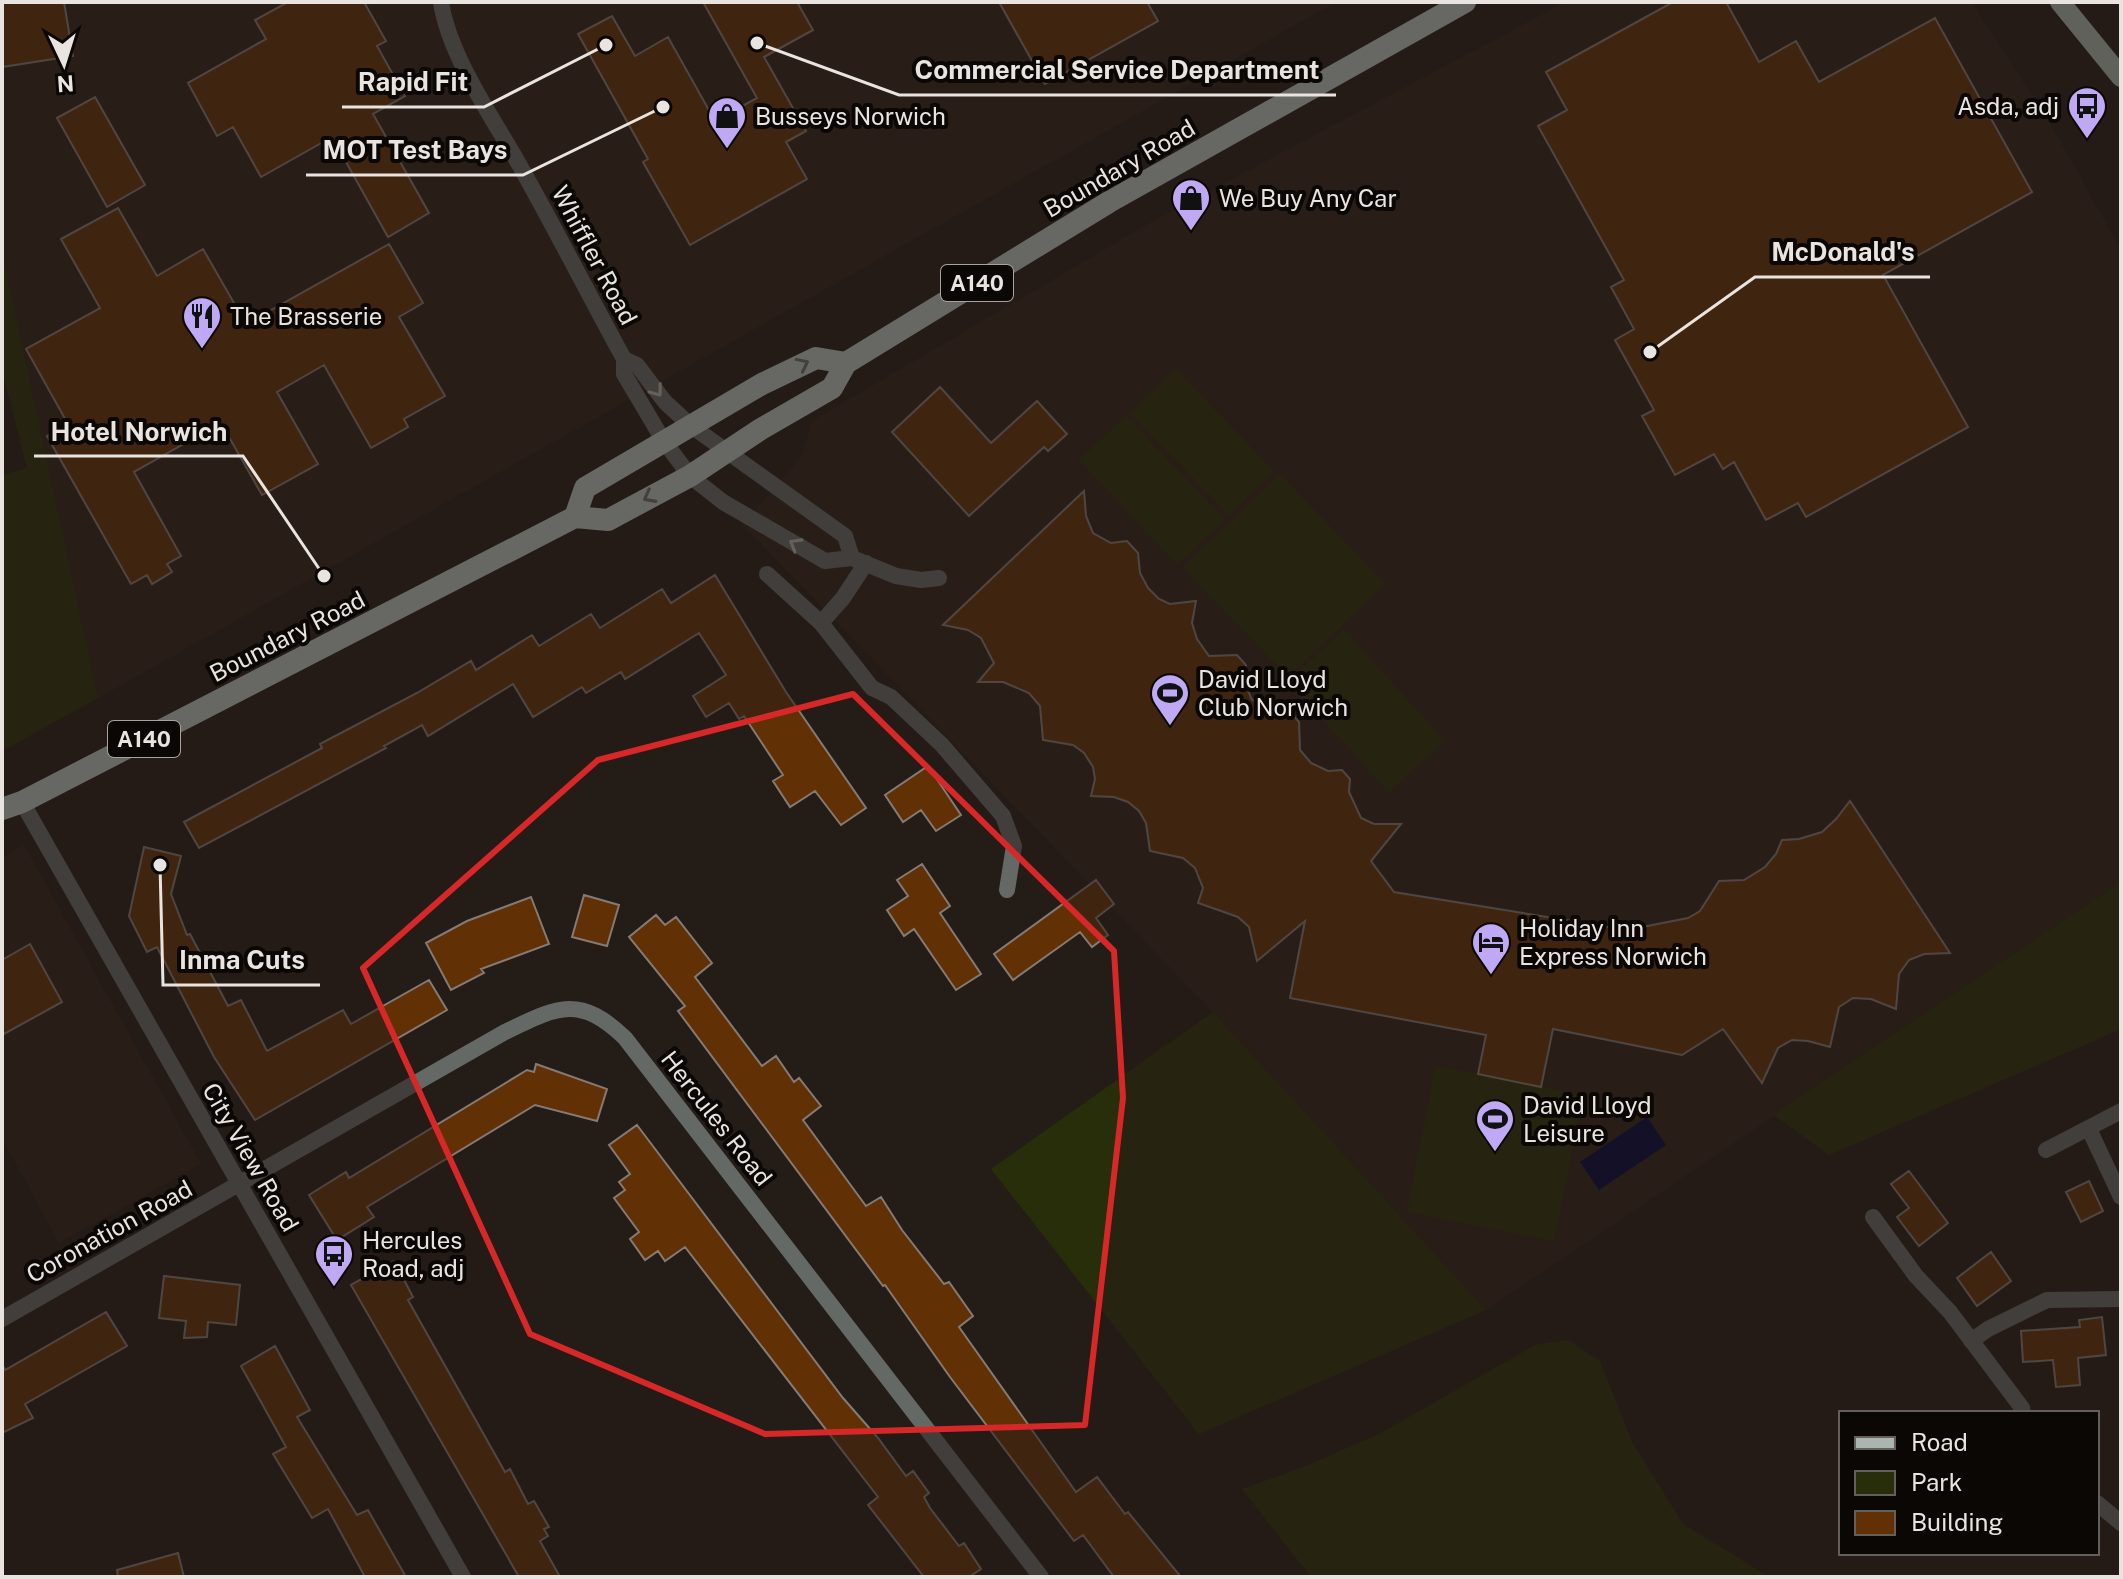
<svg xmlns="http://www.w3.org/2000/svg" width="2123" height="1579" font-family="'Public Sans',sans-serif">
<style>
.commercial{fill:#302117}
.green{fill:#282e09}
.water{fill:#00033c}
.building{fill:#613005;stroke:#857a74;stroke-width:2}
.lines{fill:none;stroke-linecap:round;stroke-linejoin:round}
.minor{stroke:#646966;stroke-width:16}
.primary{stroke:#abb5b0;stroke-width:20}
.trunk{stroke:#b9c4bf;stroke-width:22}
.oneway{stroke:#6a6f6b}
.oneway2{stroke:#b4b3af}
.marked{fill:none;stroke:#d62828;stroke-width:6;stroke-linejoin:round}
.labels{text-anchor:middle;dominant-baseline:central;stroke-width:8;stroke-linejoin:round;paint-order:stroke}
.shield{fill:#0a0705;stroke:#a7a29e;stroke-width:2}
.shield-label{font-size:22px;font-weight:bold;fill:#eae4e0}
.poi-label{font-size:24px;fill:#eae4e0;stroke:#0a0705;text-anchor:start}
.street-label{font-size:24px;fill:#eae4e0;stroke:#0a0705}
.leader{fill:none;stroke:#eae4e0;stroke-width:3}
.callout-dot{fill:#eae4e0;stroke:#0a0705;stroke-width:3}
.callout-label{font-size:26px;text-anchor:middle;font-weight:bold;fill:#eae4e0;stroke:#0a0705;stroke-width:8;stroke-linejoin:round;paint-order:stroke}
</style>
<rect width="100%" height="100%" fill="#241c17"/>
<path class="commercial" d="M2 2H1336L98 698 2 252Z
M1566 2H1972L2055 132 2121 250V882L1486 1310 1213 1012 743 525 802 456 812 421 1155 220Z
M24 845 201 1164 59 1243 2 1138V858Z"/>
<path class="green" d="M2 252 98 698 2 751V475L27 468 2 369Z
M1176 369 1274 471 1229 515 1130 413Z
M1126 416 1225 520 1177 564 1079 460Z
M1280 474 1385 584 1288 677 1183 567Z
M1344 630 1445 741 1389 792 1288 681Z
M2121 882V1029L1829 1155 1774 1115Z
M1213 1012 1486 1310 1199 1434 991 1169Z
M1436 1066 1583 1095 1554 1241 1407 1212Z
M1568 1340 1600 1361 1632 1442 1683 1524 1769 1577H1311L1242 1489 1306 1466 1381 1433 1535 1345Z"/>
<path class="water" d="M1647 1117 1666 1145 1599 1190 1580 1162Z"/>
<path class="building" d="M2 2H64L73 56 2 67Z
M288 2H364L386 41 377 46 405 96 373 114 429 213 388 237 332 137 261 177 233 127 217 136 188 83 266 39 255 20Z
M703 2H797L813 30 764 57 806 131 786 142 807 179 690 245 643 162 648 159 578 34 612 16 635 56 668 37 715 121 757 98Z
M999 2H1147L1158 21 1045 84Z
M1673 2H1726L1759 62 1796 41 1819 82 1935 18 2032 192 1883 275 1968 427 1806 517 1798 503 1766 520 1734 462 1723 469 1714 454 1675 475 1642 416 1654 410 1615 340 1634 329 1611 287 1624 280 1538 126 1567 110 1546 72Z
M95 97 145 185 107 207 57 118Z
M118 208 157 276 203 249 246 324 389 244 423 303 399 317 445 396 404 419 408 427 371 448 324 365 277 392 318 464 262 495 221 423 134 472 181 556 167 564 172 572 152 584 147 575 131 584 47 436 68 424 26 349 100 308 61 239Z
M940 387 991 443 1037 401 1067 434 1048 451 1044 447 969 516 892 432Z
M1084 491 1086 516 1093 533 1111 543 1127 541 1138 553 1140 573 1148 588 1159 599 1170 604 1196 601 1192 623 1197 639 1209 656 1237 655 1246 665 1245 682 1251 698 1260 708 1276 716 1292 714 1299 722 1300 750 1311 763 1328 771 1342 770 1350 779 1349 792 1361 818 1374 824H1401L1371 861 1394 892 1627 930 1688 918 1700 911 1719 881 1744 880 1765 867 1776 854 1782 840 1799 839 1822 832 1836 819 1850 801 1950 953 1924 954 1909 960 1899 974 1896 1009 1871 999 1853 998 1839 1007 1830 1047 1808 1041 1792 1040 1778 1048 1762 1083 1723 1029 1682 1055 1553 1029 1541 1087 1478 1074 1486 1035 1290 998 1305 921 1257 961 1249 927 1238 917 1198 903 1203 888 1195 868 1183 858 1150 851 1146 823 1139 811 1128 802 1114 797 1091 796 1095 779 1093 767 1084 753 1073 745 1043 740 1040 706 1029 693 1003 682H978L994 663 981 638 968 630 943 625Z
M715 575 786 692 866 808 841 825 815 791 790 807 773 781 783 775 744 716 739 719 729 703 706 717 693 696 726 675 699 633 625 679 621 672 586 693 582 687 533 717 513 684 428 736 422 725 384 746 386 748 199 848 184 822 322 748 320 744 417 693 471 661 476 670 532 635 539 646 591 614 600 628 662 589 671 603Z
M928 766 961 815 936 831 921 810 903 822 885 795Z
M144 847 181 856 171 894 187 935 190 934 228 1006 241 1000 267 1051 343 1010 351 1024 429 980 447 1010 255 1120 214 1057 157 947 147 952 129 916Z
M922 864 950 906 940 913 981 974 956 990 914 929 904 936 887 910 908 896 897 880Z
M1096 880 1114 904 1096 918 1108 935 1092 947 1080 932 1013 980 994 954Z
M584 895 619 905 607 946 572 937Z
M531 897 549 944 481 969 484 973 451 990 426 943 467 921Z
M656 915 665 925 676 917 712 963 695 977 762 1066 776 1056 794 1082 799 1078 821 1106 803 1120 866 1206 881 1197 902 1230 944 1284 949 1282 973 1316 959 1327 1076 1492 1097 1477 1125 1514 1128 1512 1181 1577H1114L1083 1535 1074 1541 950 1377 885 1285 883 1286 678 1011 685 1006 629 937Z
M30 944 62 1002 2 1035V960Z
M536 1064 607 1089 597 1121 535 1105 367 1207 374 1217 337 1240 309 1195 346 1172 349 1178 527 1070 534 1072Z
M637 1125 843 1398 878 1438 906 1476 913 1471 929 1493 924 1497 930 1508 959 1546 964 1543 981 1569 969 1577H924L868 1505 878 1497 685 1247 665 1261 658 1251 645 1260 630 1239 639 1232 614 1198 625 1190 619 1182 630 1174 609 1145Z
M1909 1171 1948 1223 1919 1246 1897 1217 1909 1208 1891 1184Z
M2089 1181 2103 1211 2081 1222 2066 1192Z
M1991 1252 2011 1281 1977 1306 1957 1278Z
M394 1261 413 1297 408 1300 505 1472 510 1469 528 1504 534 1501 549 1527 544 1529 548 1536 540 1541 560 1577H519L351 1285Z
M164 1276 240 1285 236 1325 208 1322 207 1337 184 1338 186 1321 159 1318Z
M106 1312 127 1346 25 1404 33 1418 2 1433V1364L5 1370Z
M2102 1317 2106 1355 2078 1358 2080 1385 2056 1387 2053 1360 2023 1362 2021 1331 2080 1327 2079 1320Z
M275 1346 310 1410 297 1417 357 1515 368 1510 406 1577H365L328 1509 312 1518 273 1454 286 1447 241 1366Z
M178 1553 184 1577H118L117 1570Z"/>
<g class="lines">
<path class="minor" d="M441 2C449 56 493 118 520 166 556 230 589 295 624 359V374L663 440 690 476 723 502 825 561 852 558 896 576 921 580 939 578
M624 359 637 365 665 402 690 425 845 536 852 558
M866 563 843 598 821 623 872 688 891 697 942 745 1003 816 1014 846 1007 890
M767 574 821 623
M22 802 463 1577
M2089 1129 2121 1197
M2046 1150 2121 1111
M1873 1217 1916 1276 1950 1312 2022 1408 2023 1413
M2 1319 505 1032C557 1007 579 994 625 1038L1041 1577
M1971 1341 1988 1329 2047 1300 2121 1299
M2097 1503 2121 1523"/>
<path class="primary" d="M2060 2 2121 77"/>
<path class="trunk" d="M575 517 585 488 762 384 816 358 846 363
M2 809 22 802 575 517 608 520 690 476 761 429 832 388 846 363 1109 202 1465 2"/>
</g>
<defs><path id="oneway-chevron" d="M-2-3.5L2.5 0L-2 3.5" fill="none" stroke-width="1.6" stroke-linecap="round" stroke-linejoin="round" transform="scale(2)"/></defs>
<g class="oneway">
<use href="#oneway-chevron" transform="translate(803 364) rotate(-26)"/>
<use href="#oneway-chevron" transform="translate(649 497) rotate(152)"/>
</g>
<g class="oneway2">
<use href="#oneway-chevron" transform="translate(657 391) rotate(53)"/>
<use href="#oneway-chevron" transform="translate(795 544) rotate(-150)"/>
</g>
<path d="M0 0H2123V1579H0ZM853 694 1114 951 1123 1098 1085 1425 765 1434 530 1334 363 968 598 760Z" fill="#241c17" fill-opacity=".55" fill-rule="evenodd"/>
<path class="marked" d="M853 694 1114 951 1123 1098 1085 1425 765 1434 530 1334 363 968 598 760Z"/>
<defs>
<symbol id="bus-pin" viewBox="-11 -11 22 30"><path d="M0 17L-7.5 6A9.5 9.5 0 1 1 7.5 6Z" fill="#bfa9f4" stroke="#0a0705"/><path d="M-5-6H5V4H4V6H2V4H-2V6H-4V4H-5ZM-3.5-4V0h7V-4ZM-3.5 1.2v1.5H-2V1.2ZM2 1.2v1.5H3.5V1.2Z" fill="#111"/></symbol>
<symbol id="shop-pin" viewBox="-11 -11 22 30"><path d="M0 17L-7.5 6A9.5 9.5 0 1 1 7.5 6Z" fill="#bfa9f4" stroke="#0a0705"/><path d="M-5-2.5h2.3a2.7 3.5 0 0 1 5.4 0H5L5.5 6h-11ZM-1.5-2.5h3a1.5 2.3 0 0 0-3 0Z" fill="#111"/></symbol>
<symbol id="restaurant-pin" viewBox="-11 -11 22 30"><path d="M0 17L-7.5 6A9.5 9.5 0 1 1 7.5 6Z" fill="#bfa9f4" stroke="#0a0705"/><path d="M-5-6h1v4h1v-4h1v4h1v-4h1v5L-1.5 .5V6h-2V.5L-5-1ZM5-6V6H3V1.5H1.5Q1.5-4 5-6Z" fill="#111"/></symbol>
<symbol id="stadium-pin" viewBox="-11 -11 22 30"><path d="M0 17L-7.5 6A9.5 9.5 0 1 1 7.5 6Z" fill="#bfa9f4" stroke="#0a0705"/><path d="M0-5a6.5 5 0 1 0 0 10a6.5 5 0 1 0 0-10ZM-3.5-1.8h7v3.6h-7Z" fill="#111"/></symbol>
<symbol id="hotel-pin" viewBox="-11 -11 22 30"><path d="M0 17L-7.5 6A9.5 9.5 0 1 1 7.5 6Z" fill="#bfa9f4" stroke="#0a0705"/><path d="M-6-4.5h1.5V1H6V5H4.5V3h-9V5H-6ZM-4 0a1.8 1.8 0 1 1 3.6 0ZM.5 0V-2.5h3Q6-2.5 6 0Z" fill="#111"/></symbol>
</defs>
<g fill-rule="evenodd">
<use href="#bus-pin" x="2065" y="84" width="44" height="60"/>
<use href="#shop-pin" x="705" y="94" width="44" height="60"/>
<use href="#shop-pin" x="1169" y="176" width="44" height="60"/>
<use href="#restaurant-pin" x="180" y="294" width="44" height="60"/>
<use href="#stadium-pin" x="1148" y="671" width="44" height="60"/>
<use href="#hotel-pin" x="1469" y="920" width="44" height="60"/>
<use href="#stadium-pin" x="1473" y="1097" width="44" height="60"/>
<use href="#bus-pin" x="312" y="1232" width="44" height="60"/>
</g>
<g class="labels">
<g class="shield">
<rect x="941" y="265" width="72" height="36" rx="6"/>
<rect x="108" y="721" width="72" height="36" rx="6"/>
</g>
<g class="shield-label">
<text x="977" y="283">A140</text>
<text x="144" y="739">A140</text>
</g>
<g class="poi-label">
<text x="2059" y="106" text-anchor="end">Asda, adj</text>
<text x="755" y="116">Busseys Norwich</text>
<text x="1219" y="198">We Buy Any Car</text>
<text x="230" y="316">The Brasserie</text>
<text x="1198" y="679">David Lloyd<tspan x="1198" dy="28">Club Norwich</tspan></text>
<text x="1519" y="928">Holiday Inn<tspan x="1519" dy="28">Express Norwich</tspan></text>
<text x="1523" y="1105">David Lloyd<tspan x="1523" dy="28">Leisure</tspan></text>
<text x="362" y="1240">Hercules<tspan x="362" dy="28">Road, adj</tspan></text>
</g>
<g class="street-label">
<text transform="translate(1119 168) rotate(-30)">Boundary Road</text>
<text transform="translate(595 255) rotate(62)">Whiffler Road</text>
<text transform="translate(287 636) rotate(-27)">Boundary Road</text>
<text transform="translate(717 1118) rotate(52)">Hercules Road</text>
<text transform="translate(251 1157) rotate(60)">City View Road</text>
<text transform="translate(109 1231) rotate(-29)">Coronation Road</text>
</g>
</g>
<path class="leader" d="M757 43L899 95H1336M606 45L484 107H342M663 107L523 175H306M1650 352L1755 277H1930M324 576L243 456H34M160 865L163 985H320"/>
<g class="callout-dot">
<circle cx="757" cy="43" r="8"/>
<circle cx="606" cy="45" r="8"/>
<circle cx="663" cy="107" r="8"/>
<circle cx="1650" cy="352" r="8"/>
<circle cx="324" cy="576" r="8"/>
<circle cx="160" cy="865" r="8"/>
</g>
<g class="callout-label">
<text x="1117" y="79">Commercial Service Department</text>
<text x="413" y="91">Rapid Fit</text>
<text x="415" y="159">MOT Test Bays</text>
<text x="1843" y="261">McDonald's</text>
<text x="139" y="441">Hotel Norwich</text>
<text x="242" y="969">Inma Cuts</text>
</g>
<rect width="2123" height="1579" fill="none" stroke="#eae4e0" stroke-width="8"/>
<rect x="1839" y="1411" width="260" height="144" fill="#0a0705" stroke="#645f5d" stroke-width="2"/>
<rect x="1855" y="1437" width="40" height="12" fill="#abb5b0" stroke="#645f5d" stroke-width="2"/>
<text x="1911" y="1451" font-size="24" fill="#eae4e0">Road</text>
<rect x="1855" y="1471" width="40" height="24" fill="#282e09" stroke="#645f5d" stroke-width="2"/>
<text x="1911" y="1491" font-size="24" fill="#eae4e0">Park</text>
<rect x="1855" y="1511" width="40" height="24" fill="#613005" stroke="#645f5d" stroke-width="2"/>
<text x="1911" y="1531" font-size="24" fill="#eae4e0">Building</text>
<g transform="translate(64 64) rotate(176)" stroke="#0a0705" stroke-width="6" paint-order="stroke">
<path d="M0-6L14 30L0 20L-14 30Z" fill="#eae4e0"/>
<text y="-12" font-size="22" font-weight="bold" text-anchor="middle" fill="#eae4e0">N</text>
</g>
</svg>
